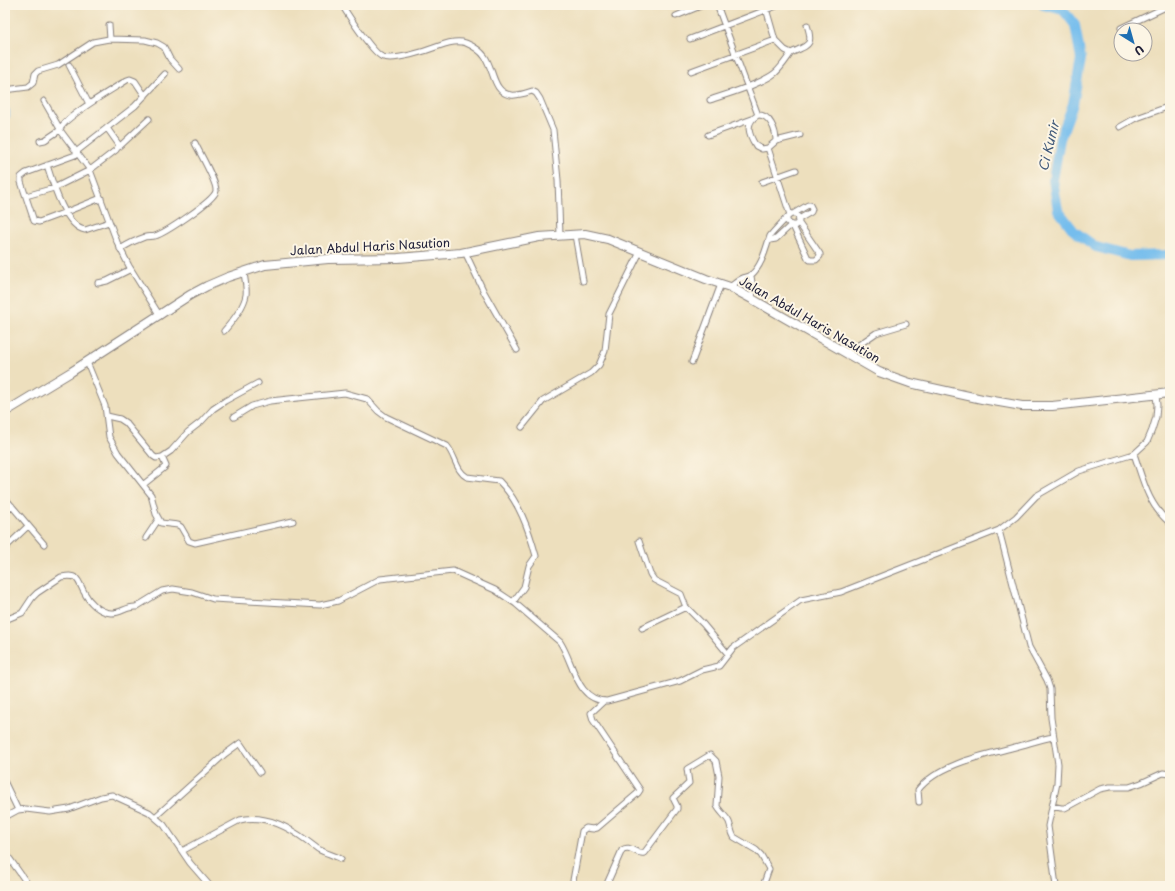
<svg xmlns="http://www.w3.org/2000/svg" width="1175" height="891" font-family="'Playpen Sans',sans-serif">
<style>
.lines{fill:none;stroke-linecap:round;stroke-linejoin:round}
.river{stroke:#75bded;stroke-width:10}
.street-casing{stroke:#88807c;stroke-width:7}
.primary-casing{stroke:#88807c;stroke-width:10}
.street{stroke:#fff;stroke-width:5}
.primary{stroke:#fff;stroke-width:8}
.labels{text-anchor:middle;dominant-baseline:central;stroke-width:4;stroke-linejoin:round;paint-order:stroke}
.street-label{font-size:12px;fill:#22223b;stroke:#fcf5e5}
.water-label{font-size:13px;font-style:italic;fill:#3f5879;stroke:#fcf5e5}
</style>
<rect width="100%" height="100%" fill="#fcf5e5"/>
<filter id="ink" filterUnits="userSpaceOnUse"><feTurbulence type="fractalNoise" baseFrequency=".025" numOctaves="2"/><feDisplacementMap in="SourceGraphic" scale="8" xChannelSelector="R" yChannelSelector="G"/><feConvolveMatrix kernelMatrix="1 2 1 2 8 2 1 2 1" color-interpolation-filters="sRGB"/></filter>
<filter id="wash" filterUnits="userSpaceOnUse"><feTurbulence type="fractalNoise" baseFrequency=".012" numOctaves="4" result="noise"/><feDisplacementMap in="SourceGraphic" scale="16" xChannelSelector="R" yChannelSelector="G"/><feGaussianBlur stdDeviation="0.9" result="paint"/><feColorMatrix in="noise" values="0 0 0 0 0 0 0 0 0 0 0 0 0 0 0 0 0 1.4 0 .05"/><feComposite in="paint" operator="in"/></filter>
<g filter="url(#wash)">
<rect width="100%" height="100%" fill="#eddfbd"/>
<g class="lines">
<path class="river" d="M1043 5 1063 10 1075 25 1081 59 1073 104 1060 139 1053 180 1058 210 1074 231 1096 247 1130 256 1170 255
M5 112V115"/>
</g>
</g>
<g filter="url(#ink)">
<g class="lines">
<defs>
<path id="street" d="M342 5C348 15 374 55 383 57 395 61 426 51 439 46 447 43 457 40 466 43 473 46 481 51 485 57 494 70 493 93 511 95 518 96 526 93 532 91L536 93 540 99 553 130 558 180 560 235
M717 5 758 115C744 123 749 135 756 146L762 149 768 148 790 215
M676 16 703 5
M109 25 110 39
M1121 28 1170 5
M690 39 779 5
M775 40 785 50 791 53C808 45 814 46 807 25
M69 65 89 104
M691 71 775 40 765 5
M5 90 28 87 33 83 35 74 38 71 58 65 93 42 109 39 145 40 157 43 164 47 170 59 179 69
M145 96 135 81 130 79 127 80C115 88 62 118 60 130L90 170 117 242 129 266 160 316
M710 100C727 94 762 84 775 73 781 68 786 60 791 53
M44 101 60 129
M758 115C770 114 776 131 776 141L768 148
M1120 127 1134 119 1170 106
M708 135 752 119
M40 141 45 140 60 130
M776 141 800 135
M119 147 149 119
M76 152 135 106 165 74
M78 154 26 173 21 177V182L34 221 39 222 66 212 101 198
M47 165C52 181 65 227 85 230L109 222
M762 182 796 170
M26 196 54 188 90 170 116 150 119 145 107 128
M793 214 808 205H810L812 209 811 212 799 219
M793 226 808 258 810 260H816L820 256V254L798 222
M575 235 583 281
M770 240 776 239 791 225
M120 249C128 244 136 240 145 237 148 236 152 237 155 236 165 233 214 201 216 191 217 182 199 152 195 143
M465 252 484 292 517 350
M751 276 753 289 752 299
M98 283 107 281 131 269
M730 287C734 284 738 280 743 278 745 277 749 277 751 275 762 266 766 248 770 236 771 234 789 215 791 214 796 213 799 216 799 221L796 225H791L787 221V218
M224 331C231 323 244 307 246 295 247 289 245 280 244 273
M847 353 876 333 906 324
M87 362 105 406 109 437 118 453 151 495 156 514 161 523 178 525 181 527 189 541 195 543 293 521
M692 362 721 284
M107 416 120 419 126 423 153 456 156 458 162 457
M234 417 252 406 270 401 345 393 367 399 378 411 386 417 447 446C455 455 456 471 467 477L499 481C519 501 529 530 536 556L529 566 524 587 513 602
M522 427 543 401 591 373 599 365 605 351 609 314 640 252
M1134 454C1143 480 1148 505 1170 523
M144 484 164 468 166 466 162 457 171 451 188 432 201 422 213 409 225 401 258 383
M5 498 44 544
M5 512 12 506
M999 530 1029 647 1047 680 1050 689 1051 718 1058 764 1057 783 1048 826 1056 886
M146 538 158 520
M639 541 650 574 654 580 681 594 686 607 703 624 728 654
M5 548 28 526
M5 620 22 613 32 598 37 593 61 577C67 576 72 575 76 578 80 582 81 587 84 592 89 602 99 612 111 613 120 614 127 606 136 607L162 591 173 589 192 592 213 599 320 605 338 601 380 579 453 571 495 590 516 604 560 642C574 663 576 701 607 701L680 681 702 670 719 666 733 648 801 600 841 592 999 530 1016 517 1036 496 1079 471 1134 454 1147 442 1152 430 1156 417 1157 405 1156 395
M642 628 686 607
M5 783 18 810 26 809 50 812 69 809 101 797 112 795 149 812 164 825 190 863 210 886
M919 802 918 790C938 764 985 755 1015 747 1028 744 1040 739 1054 737
M1052 806 1061 808H1065L1100 789 1110 787H1129L1141 783 1163 773 1170 774
M5 817 18 810
M155 817 225 754 240 743 260 772
M182 851 240 820C264 814 287 826 306 840 310 843 314 846 318 849 325 853 334 855 341 859
M5 852 29 886
M572 886 582 831 586 828 593 829 597 828 638 793 640 790 593 720 591 713 604 701
M606 886 622 850C630 844 636 855 644 853L677 809V806L673 798 689 783 687 769 710 755 716 761 719 776 717 806C720 812 726 816 729 822 731 827 731 832 734 837L756 850 761 855 769 869 763 886"/>
<path id="primary" d="M5 412 71 372 190 295 207 286 228 277 265 265 328 259 398 258 461 253 539 237 585 234 608 239 706 279 730 287 752 299 879 372 910 383 982 399 1022 406H1052L1170 393"/>
</defs>
<use href="#street" class="street-casing"/>
<use href="#primary" class="primary-casing"/>
<use href="#street" class="street"/>
<use href="#primary" class="primary"/>
</g>
</g>
<g class="labels">
<g class="street-label">
<text transform="translate(370 246) rotate(-3)">Jalan Abdul Haris Nasution</text>
<text transform="translate(810 319) rotate(30)">Jalan Abdul Haris Nasution</text>
</g>
<g class="water-label">
<text transform="translate(1048 146) rotate(-76)">Ci Kunir</text>
</g>
</g>
<rect width="1175" height="891" fill="none" stroke="#fcf5e5" stroke-width="20"/>
<g transform="translate(1133 42) rotate(143)"><circle r="19" fill="#fcf5e5" stroke="#a5a1a1"/>
<path d="M0-3L7 15L0 10L-7 15Z" fill="#1f6fb2"/>
<text y="-6" font-size="11" font-weight="bold" text-anchor="middle" fill="#22223b">U</text>
</g>
</svg>
